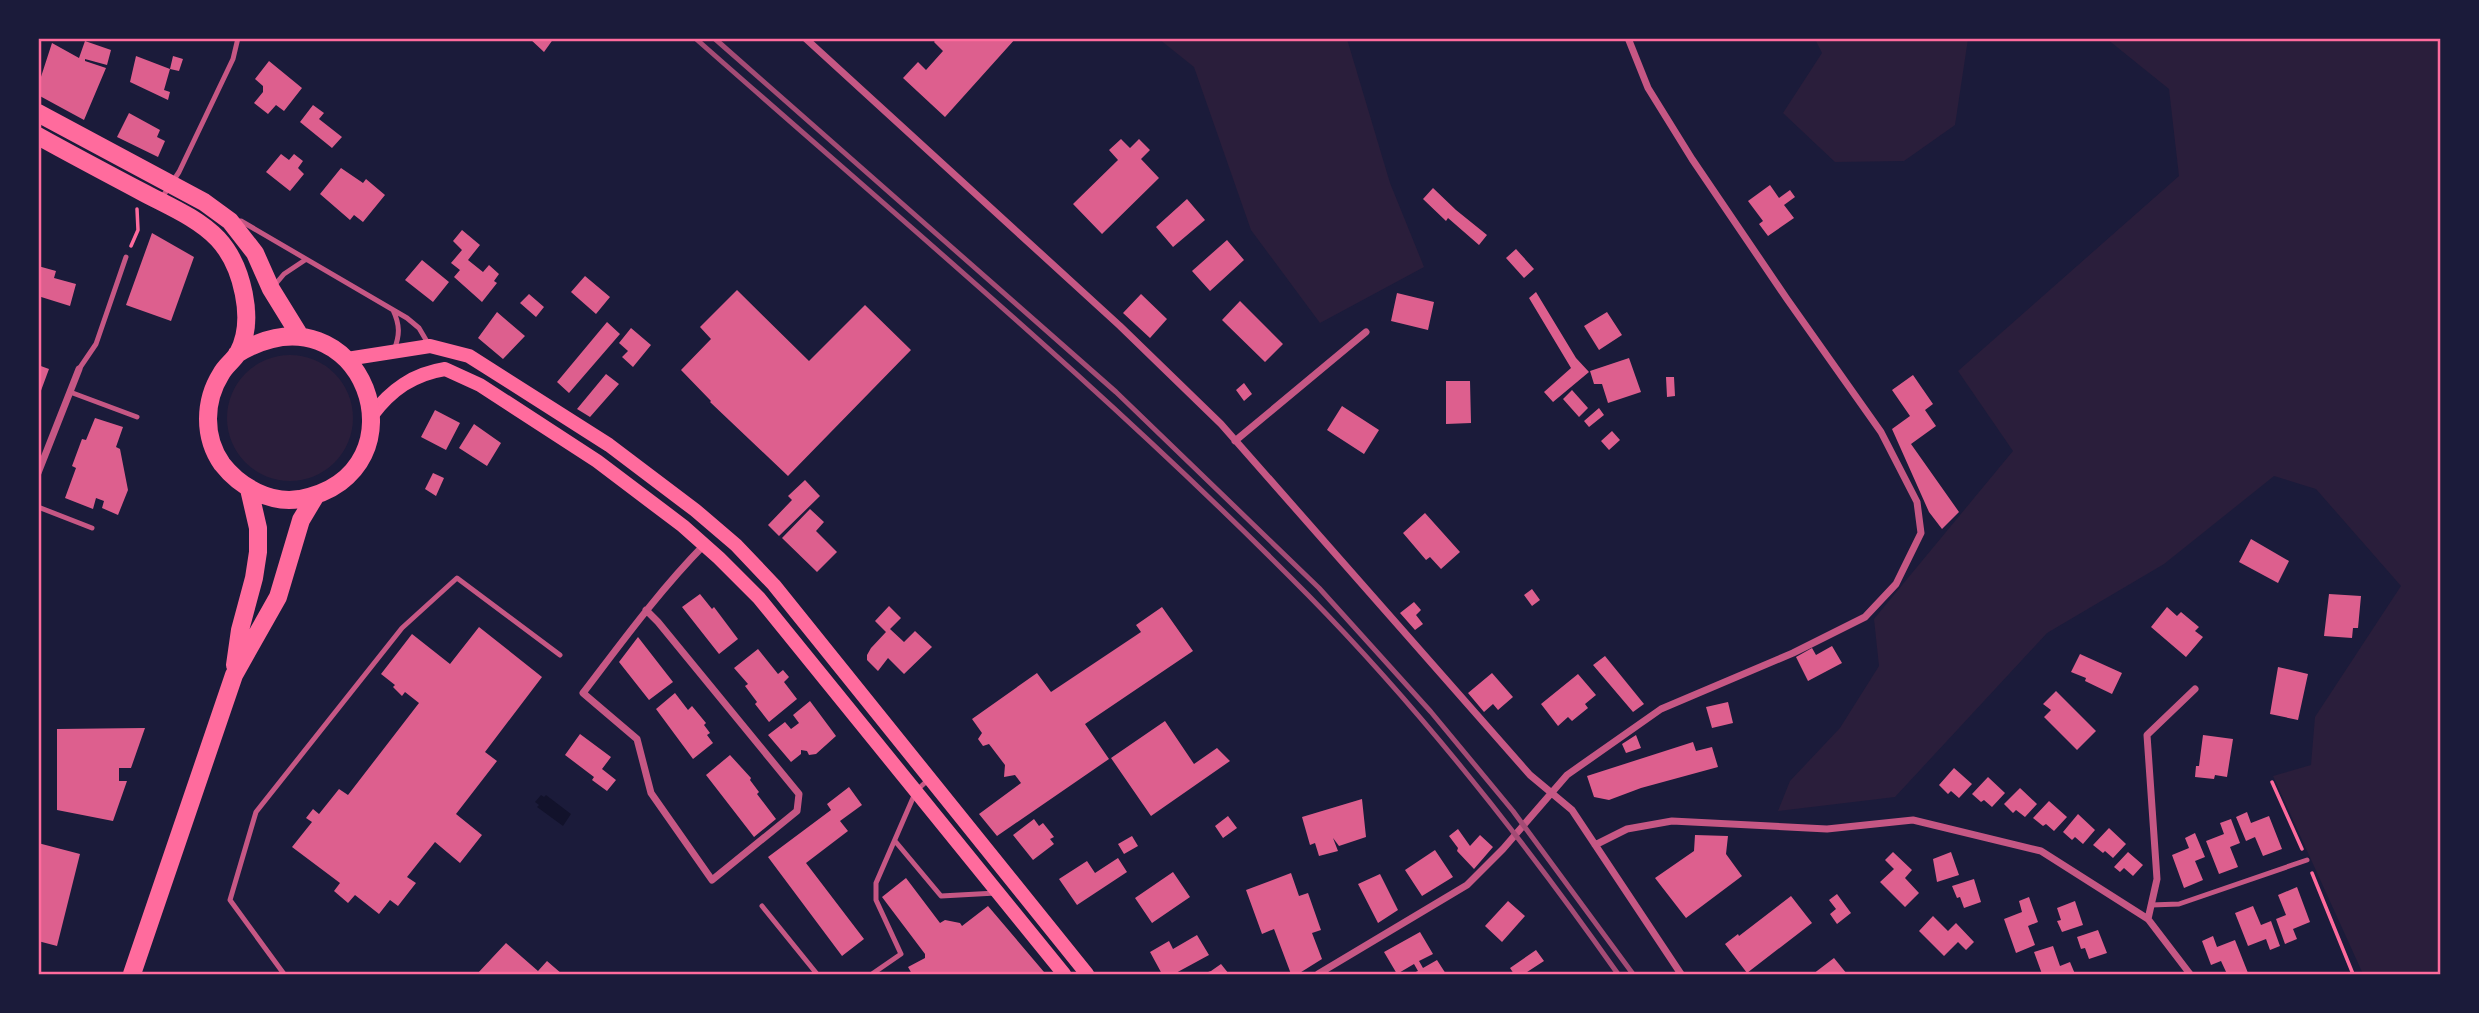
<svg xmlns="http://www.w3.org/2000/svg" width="2479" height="1013" font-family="Roboto,sans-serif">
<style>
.green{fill:#2a1e3b}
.water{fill:#12122b}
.building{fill:#dd5f8e}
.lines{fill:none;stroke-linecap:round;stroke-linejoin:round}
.path{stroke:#ff6b9d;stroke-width:3.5}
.service{stroke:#c65784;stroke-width:5}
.minor{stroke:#c65784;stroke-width:7}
.secondary{stroke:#ff6b9d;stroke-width:14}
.primary{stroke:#ff6b9d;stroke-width:18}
.rail{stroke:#a44b75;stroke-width:5}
.neatline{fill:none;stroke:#ff6b9d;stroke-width:2.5}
</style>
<rect width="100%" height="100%" fill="#1b1b3a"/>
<path class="green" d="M1159 39H1347L1390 183 1424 267 1320 323 1251 230 1194 67Z
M1815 39H1968L1955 125 1904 161 1835 162 1783 113 1822 53Z
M2107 39H2440V974H2363L2273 776 2311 765 2315 717 2401 586 2316 489 2274 476 2164 564 2047 633 1895 797 1778 811 1790 781 1840 728 1879 666 1874 619 2013 451 1958 371 2179 176 2169 89Z
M227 418a63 63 0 1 1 126 0a63 63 0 1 1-126 0Z"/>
<path class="water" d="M541 795 544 797 546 795 571 814 563 826 537 807 539 805 535 802Z"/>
<path class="building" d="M529 38H554L544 52Z
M937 38H1016L945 117 903 78 918 62 926 70 943 51 934 42Z
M85 41 111 50 107 65 85 59V61L106 68 84 120 38 95V86L52 43 79 58Z
M136 56 170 69 164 90 170 92 168 100 130 82Z
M173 56 183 59 179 71 170 69Z
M269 61 302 88 284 111 276 105 268 114 254 103 263 92V86L255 79Z
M313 105 324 113 319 119 342 137 332 148 300 122Z
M129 113 160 130 157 137 165 141 158 157 117 137Z
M1121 139 1130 148 1139 139 1150 150 1141 159 1159 178 1102 234 1073 204 1118 160 1109 150Z
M281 154 289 160 294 154 303 161 298 168 304 174 290 191 266 172Z
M341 168 363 183 366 179 385 195 363 222 354 215 350 220 320 194Z
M1770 185 1779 198 1790 190 1795 197 1784 205 1794 218 1768 236 1759 224 1763 221 1748 201Z
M1433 188 1456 210 1487 235 1479 245 1448 218 1446 221 1423 199Z
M1187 199 1205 220 1173 247 1156 227Z
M462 230 480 245 468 260 483 272 489 265 499 274 494 281 497 283 482 302 454 277 460 270 451 263 462 250 453 241Z
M152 233 194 257 171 321 126 305Z
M1227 240 1244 260 1210 291 1192 271Z
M1516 249 1534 269 1524 278 1506 258Z
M422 260 449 282 433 302 405 280Z
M38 266 56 271 54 278 76 284 70 306 38 296Z
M585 276 610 297 596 314 571 292Z
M737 290 809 361 865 305 911 350 788 476 710 402 711 401 681 370 711 339 700 327Z
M1536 292 1576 358 1589 372 1553 402 1544 392 1571 368 1529 298Z
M1397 293 1434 302 1428 330 1391 321Z
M529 294 544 307 536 317 520 303Z
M1141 294 1167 319 1150 338 1123 313Z
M1240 301 1283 344 1265 362 1222 320Z
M497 312 525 336 503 359 478 338Z
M1607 312 1622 335 1599 350 1584 326Z
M607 322 620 334 569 393 557 382Z
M631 328 651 345 633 367 622 357 628 351 619 343Z
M1629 358 1641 392 1608 403 1602 384H1594L1590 371Z
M38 365 49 369 39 396H38Z
M606 374 619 384 590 417 577 409Z
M1913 375 1933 404 1925 410 1936 426 1911 444 1959 512 1942 529 1929 512 1892 429 1910 416 1892 390Z
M1666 377H1674L1675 396 1667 397Z
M1446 381H1470L1471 423 1446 424Z
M1244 383 1252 394 1244 401 1236 390Z
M1572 390 1588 408 1579 417 1563 399Z
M1342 406 1379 430 1364 454 1327 430Z
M1599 408 1604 415 1589 427 1584 421Z
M435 410 460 423 446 450 421 437Z
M95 418 123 427 116 447 120 449 128 490 118 515 102 508 104 501 96 498 93 509 65 498 76 468 72 466 82 439 86 440Z
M474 424 501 443 487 466 459 448Z
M1612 431 1620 440 1609 450 1601 441Z
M433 473 444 478 436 496 425 489Z
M805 480 820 496 779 536 768 525 792 500 788 496Z
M810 509 824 522 816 531 837 552 817 572 782 538Z
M1425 513 1460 552 1441 569 1430 557 1426 560 1403 533Z
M2251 539 2289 561 2278 583 2239 562Z
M1532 589 1540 600 1532 606 1524 595Z
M700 594 712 609 714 607 738 639 719 654 682 607Z
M2329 594 2361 596 2358 628H2353L2352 638 2324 636Z
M1414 602 1421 610 1416 615 1423 624 1415 630 1400 613Z
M889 606 901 618 890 629 904 642 915 631 932 647 904 674 888 658 878 671 867 660V655L871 648 886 632 875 621Z
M1162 607 1193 651 1085 724 1109 759 997 836 979 814 1021 783 1015 775 1004 777 1005 765 989 744 983 746 978 739 982 733 972 719 1037 673 1051 692 1141 632 1136 625Z
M2167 607 2177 616 2181 612 2199 627 2195 631 2203 637 2186 657 2151 627Z
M479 627 542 677 485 752 497 761 456 814 482 835 460 863 435 842 407 877 416 883 398 906 390 900 379 914 355 895 348 903 334 891 340 883 292 847 312 822 306 818 313 809 319 814 339 789 348 795 419 703 405 692 402 696 393 687 395 685 381 674 412 634 450 664Z
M638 637 673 682 649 700 619 662Z
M1832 646 1842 663 1808 681 1796 657 1812 648 1816 655Z
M758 649 778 674 783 670 789 677 784 682 797 699 769 722 755 704 757 702 745 686 748 684 734 668Z
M2080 654 2122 673 2112 694 2085 681 2086 678 2071 672Z
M1605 656 1644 704 1633 712 1593 665Z
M2278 667 2308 674 2298 720 2270 714Z
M1492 673 1513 697 1498 710 1493 704 1484 712 1468 693Z
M1578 674 1596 695 1585 704 1588 708 1572 721 1568 717 1558 726 1541 704Z
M2056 691 2096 731 2077 750 2044 717 2051 710 2043 704Z
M675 693 688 710 692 706 706 723 704 725 710 733 707 735 713 743 693 759 656 709Z
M810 701 836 736 816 754 809 755 807 751 801 750V754L791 762 768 735 785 722 791 729 799 723 793 715Z
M1728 702 1733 723 1712 728 1706 707Z
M1165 721 1194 764 1217 748 1230 761 1151 816 1111 758Z
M145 728 131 768H119V781H127L113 821 57 810V729Z
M580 734 611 757 602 769 616 780 607 791 592 780 594 777 565 755Z
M1636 735 1641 748 1626 753 1622 744Z
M2203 735 2233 739 2227 777 2215 775 2214 779 2195 777 2196 766H2199Z
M1693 742 1696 751 1712 747 1718 767 1641 788 1609 800 1594 797 1587 776Z
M730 755 751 778 750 780 759 792 757 794 776 819 754 837 706 775Z
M1954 768 1972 784 1959 798 1951 791 1948 794 1939 785Z
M1988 777 2005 793 1992 807 1984 800 1981 802 1972 794Z
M849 787 862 805 840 821 848 831 806 863 864 939 842 956 768 857 831 810 827 804Z
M2020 788 2037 804 2025 817 2016 810 2013 813 2004 804Z
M1362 799 1366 837 1339 846 1333 838 1338 851 1319 856 1315 843 1310 845 1302 817Z
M2049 801 2067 817 2054 831 2046 824 2043 826 2033 818Z
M2247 812 2251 823 2269 816 2282 849 2263 856 2255 837 2246 841 2236 817Z
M2078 814 2095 830 2083 844 2075 837 2072 840 2063 832Z
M1228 816 1237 828 1223 838 1215 826Z
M1034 819 1039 826 1043 823 1051 833 1054 837 1050 839 1054 844 1033 860 1013 835Z
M2231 819 2240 843 2230 847 2238 867 2219 874 2206 841 2224 834 2220 823Z
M2109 828 2126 844 2113 858 2105 851 2103 853 2093 845Z
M1458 829 1470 846 1480 835 1493 847 1474 869 1457 851 1458 848 1449 836Z
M2195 833 2205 857 2195 861 2203 880 2184 888 2172 855 2189 848 2185 838Z
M1695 835 1728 836 1726 854 1742 876 1686 918 1655 878 1694 851Z
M1132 836 1138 846 1124 854 1118 844Z
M38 843 80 854 57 946 38 941Z
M1435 850 1453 877 1422 896 1405 870Z
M1893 852 1912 870 1905 878 1919 893 1905 907 1880 882 1894 869 1885 860Z
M1951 852 1959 875 1937 882 1933 859Z
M2128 852 2143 865 2133 876 2124 868 2120 872 2114 867Z
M1118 858 1127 872 1077 905 1059 879 1087 861 1095 873Z
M1173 872 1190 897 1152 923 1135 898Z
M1291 873 1299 896 1308 893 1321 930 1312 933 1322 959 1298 974H1291L1274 929 1262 934 1246 890Z
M1380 874 1398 910 1378 923 1358 884Z
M906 878 940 923 945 920 960 923 962 926 988 906 1044 972 1040 974H912L908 967 925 958V954L882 897Z
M1974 879 1981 902 1964 908 1960 897 1957 898 1952 886Z
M2297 887 2310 922 2293 929 2297 939 2285 944 2276 919 2286 915 2278 895Z
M1837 894 1851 913 1837 924 1830 914 1836 909 1829 900Z
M1791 896 1812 923 1747 973 1725 944 1738 934 1739 936Z
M2029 897 2038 922 2028 926 2035 945 2016 953 2004 919 2022 912 2019 901Z
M1508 901 1525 916 1502 942 1485 926Z
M2075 901 2083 925 2062 932 2057 921 2061 920 2057 908Z
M2253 906 2261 925 2271 921 2280 946 2270 950 2266 939 2248 946 2235 913Z
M1933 916 1948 931 1956 923 1974 942 1966 950 1958 942 1944 956 1919 931Z
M2098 930 2107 953 2089 959 2085 948 2081 949 2077 937Z
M1420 932 1433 954 1419 961 1423 968 1437 960 1446 974H1411L1418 971 1414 964 1397 974 1384 952Z
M1197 935 1209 955 1174 974H1162L1150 952 1169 941 1173 949Z
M2213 936 2217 947 2235 940 2248 973 2227 974 2221 961 2211 965 2202 941Z
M506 943 538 971 547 961 562 974H477Z
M2053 946 2060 966 2070 962 2075 974H2042L2034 952Z
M1536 950 1544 961 1524 974H1514L1510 968Z
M1834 958 1847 974H1813Z
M1221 964 1229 974H1202L1211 971Z"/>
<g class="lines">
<path class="path" d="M131 246 138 230 137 209
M2272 782 2302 849
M2312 873 2353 974"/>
<path class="service" d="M161 199 179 172 233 59 238 38
M237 221H241L407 318 419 328 429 345
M273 287 284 274 305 260
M393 310C400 325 400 335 394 350
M79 369 96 344 126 257
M70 392 137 417
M38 507 92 528
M895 841 941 896 996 893
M2151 905 2179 904 2307 860
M762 906 817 974
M284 974 230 900 256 812 402 628 457 578 560 655
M872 974 901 954 876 900V883L916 791 929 779"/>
<path class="minor" d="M805 38 1120 326 1221 424 1530 775 1572 810 1681 974
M1235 441 1366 332
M38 473 79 369
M646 610 658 622 799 794 797 811 712 880 651 793 637 739 583 693C622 642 659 591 704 545
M1595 845 1627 829 1672 821 1827 829 1913 820 2041 851 2148 919 2190 974
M2148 919 2157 879 2147 735 2195 689
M1318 974 1467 885 1503 849 1567 775 1661 709 1793 653 1865 617 1896 584 1921 533 1917 502 1881 432 1787 299 1692 159 1648 88 1628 38"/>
<path class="secondary" d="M347 359 430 346 469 356 609 445 695 510 736 545 774 585 1087 974
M372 415C391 390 413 374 445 369L480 385 597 461 683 526 719 558 759 598 1064 974"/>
<path class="primary" d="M38 113 204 202 230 221 255 253 271 289 300 336
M38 136C74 156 110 175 146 194 171 207 199 219 218 239 242 265 256 320 238 353 233 361 225 366 221 374 204 401 203 437 222 464 240 487 270 504 300 499 432 473 362 278 237 354
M235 665 240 630 254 578 258 552V528L249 489
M132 974 234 675 278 597 301 520 316 495"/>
<path class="rail" d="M695 38C902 221 1114 398 1308 595 1422 711 1525 842 1618 974
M714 38 1116 392 1319 588 1431 712 1513 811 1633 974"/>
</g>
<rect width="2479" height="1013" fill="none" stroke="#1b1b3a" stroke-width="80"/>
<rect x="40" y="40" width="2399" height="933" class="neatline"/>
</svg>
